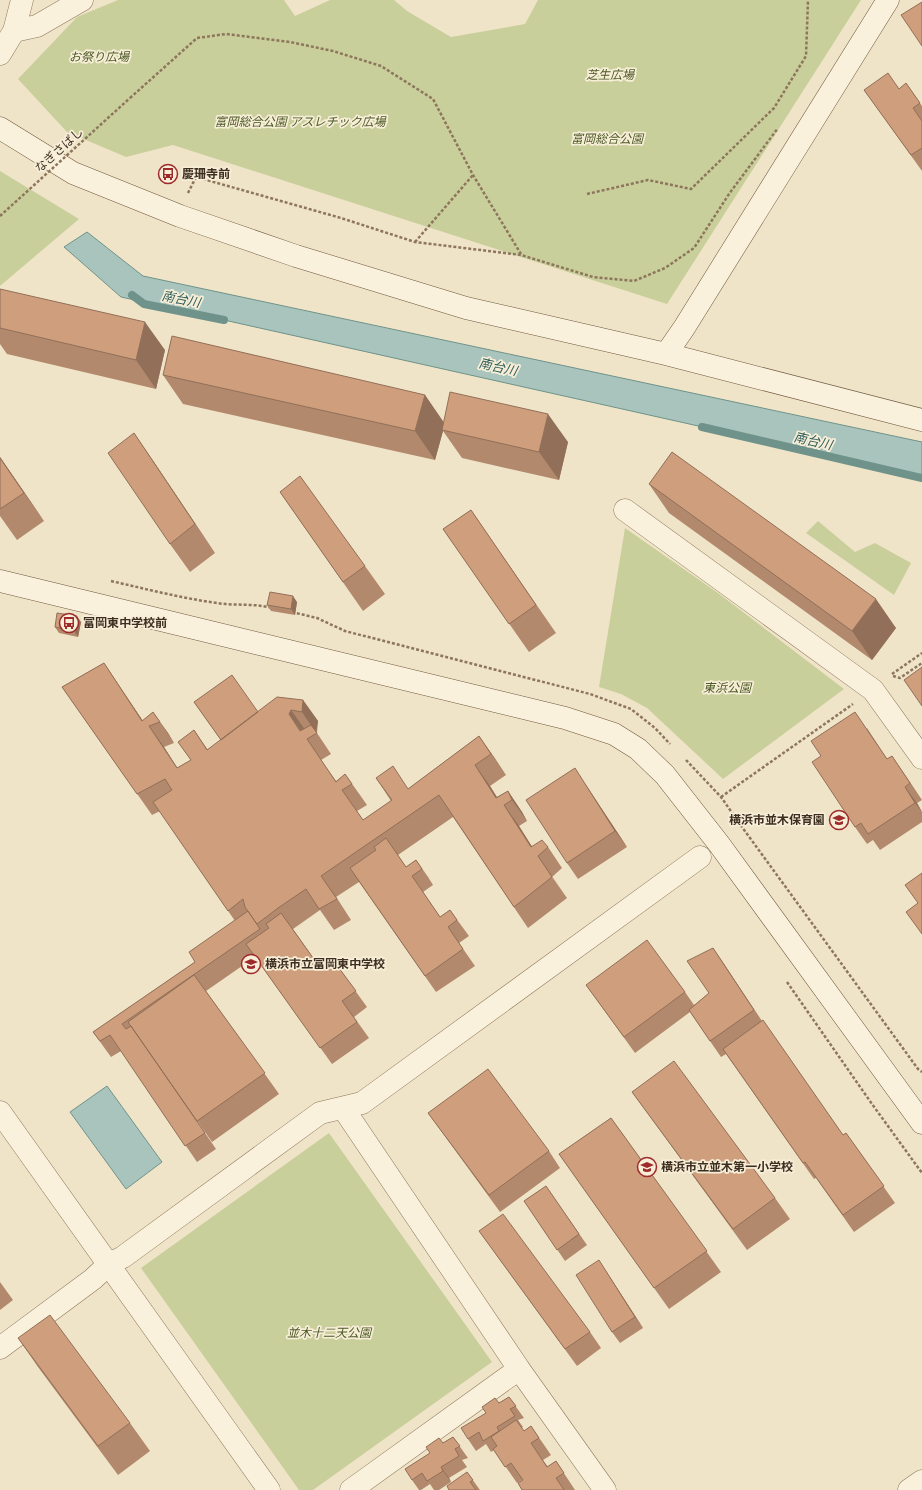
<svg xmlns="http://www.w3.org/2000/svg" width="922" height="1490" font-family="'Roboto Serif','Noto Sans JP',serif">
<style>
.green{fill:#c9cf9b}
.water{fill:#a9c4bc;stroke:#6f938a}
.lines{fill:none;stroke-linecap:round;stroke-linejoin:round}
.stream{stroke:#6f938a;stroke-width:8}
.street-casing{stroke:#8d765c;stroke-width:23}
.secondary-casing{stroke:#6f573f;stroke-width:23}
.path{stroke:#8d765c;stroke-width:2.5;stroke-dasharray:3 2;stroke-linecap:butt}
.street{stroke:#faf1dc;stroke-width:22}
.secondary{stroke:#faf1dc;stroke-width:22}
.path-bridge{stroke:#8d765c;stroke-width:2.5;stroke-dasharray:3 2;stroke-linecap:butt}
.wall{fill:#b2896c}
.shaded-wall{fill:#916f58}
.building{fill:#cf9f7d;stroke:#916f58}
.labels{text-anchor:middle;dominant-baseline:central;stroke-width:3.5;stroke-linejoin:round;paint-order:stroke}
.park-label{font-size:12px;font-style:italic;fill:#4d5a26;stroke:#f7eed8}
.street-label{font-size:12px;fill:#3d2e20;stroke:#f7eed8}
.poi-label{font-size:12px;font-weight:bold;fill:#3d2e20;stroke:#f7eed8;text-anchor:start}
.water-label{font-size:13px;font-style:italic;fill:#2f5d5a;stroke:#f7eed8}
</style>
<rect width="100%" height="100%" fill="#f0e4c8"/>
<path class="green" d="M118 0H284L295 16 330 0H394L407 11 451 37 525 24 538 0H861L667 304 173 145 126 157 67 132 18 79 77 17Z
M0 171 79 219 0 286Z
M818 521 855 552 875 543 911 563 894 595 806 533Z
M625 528 718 593 844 689 723 779 647 708 621 694 599 687Z
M329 1133 492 1362 313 1490H299L141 1268Z"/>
<path class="water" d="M87 232 143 276 922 442V476L121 297 64 247Z
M107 1086 162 1162 126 1189 70 1112Z"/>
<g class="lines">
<path class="stream" d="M132 295 144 304 224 320
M702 427 922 478"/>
<defs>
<path id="street" d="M14 31 37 26 82 0
M0 54 14 31 22 0
M625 510 873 690 922 758
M343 1108 519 1369 605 1490
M0 1112 269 1490
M0 1348 93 1279 109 1264 123 1257 320 1113 362 1103 700 857
M351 1490 519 1369
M909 1490 922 1481"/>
<path id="secondary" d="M0 128 73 173 180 216 296 256 466 308 666 354 922 420
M666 354 684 328 888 0
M0 581 565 718 614 734 638 749 665 775 719 844 922 1123"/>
</defs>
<use href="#street" class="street-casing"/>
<use href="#secondary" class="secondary-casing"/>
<path class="path" d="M130 98 197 38 226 34 290 42 333 51 381 66 433 99 473 175 521 254
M188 193 196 177 341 218 415 242 521 255 593 277 634 281 665 268 694 248 729 194 778 128
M587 194 648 180 691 189 774 108 806 56 808 0
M415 242 473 175
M111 581C146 589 181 598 217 603 235 606 254 603 272 608
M292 612 317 618 345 631 590 694 631 709 655 728 670 744
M892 674 922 653
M893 676 900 678 922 663
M686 760 721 797 742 827 918 1069 922 1072
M721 797 853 704
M787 982 872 1104 922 1173"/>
<use href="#street" class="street"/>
<use href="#secondary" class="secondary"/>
<path class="path-bridge" d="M0 216 130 98"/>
</g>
<path class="wall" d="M906 83 922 106V171L864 90 899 89Z
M0 289 165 350 156 389 7 354 0 344Z
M163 375 425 395 443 422 568 442 559 480 462 458 443 431 435 460 183 404Z
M134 433 215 553 190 572 170 544Z
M0 457 44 521 17 540 0 516Z
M649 484 896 628 872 660 669 513Z
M280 492 365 566 385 594 363 611Z
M471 510 556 633 529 652 443 529Z
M297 602 295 615 271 611 267 605Z
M81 622 78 637 59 633 55 627Z
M104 663 143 721 153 712 168 733 174 743 164 747 177 768 191 760 178 742 194 730 208 750 221 740 194 702 258 712 303 700 318 721 317 733 331 754 321 760 336 781 345 774 360 795 367 805 357 811 363 820 391 801 376 778 408 789 479 736 506 775 490 786 497 797 508 791 522 812 527 821 519 826 532 847H548L562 868 552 877 567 898 528 928 453 817 398 855 406 867 416 860 433 885 423 892 440 917 450 910 469 936 459 943 475 966 436 992 359 882 336 897 351 920 334 930 320 910 293 929 321 969 333 960 367 1007 354 1017 369 1038 332 1064 255 957 206 991 279 1094 212 1142 153 1057 216 1149 197 1162 121 1051 111 1057 93 1032 195 962 235 921 160 811 152 815 62 687Z
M867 728 887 759 892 756 922 800 917 803 922 812V822L880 850 873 840 867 844 855 827Z
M586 785 627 847 578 879 567 863Z
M713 948 724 964 762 1021 843 1135 846 1133 895 1203 854 1232 816 1178 814 1179 726 1054 721 1057 690 1012 635 1053 586 985 685 992 694 1005 709 993Z
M632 1092 775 1198 790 1219 747 1250Z
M428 1113 549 1151 560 1168 500 1212Z
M611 1118 721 1272 669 1309 559 1154Z
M546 1186 587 1245 565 1261 524 1201Z
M479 1231 590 1332 601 1348 577 1366Z
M606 1271 643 1328 620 1343 612 1332Z
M0 1282 13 1300 0 1310Z
M18 1338 130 1423 150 1451 118 1475 38 1367Z
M509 1397 524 1418 518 1420 523 1427 522 1428 524 1431 531 1426 551 1455 543 1460 548 1467 556 1461 575 1490H522V1480L517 1483 494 1450 491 1452 486 1444 476 1451 468 1439 486 1413 499 1403Z
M453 1437 468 1458 462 1460 467 1467 449 1478 451 1482 439 1490H434L430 1484 421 1490H419L412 1480 430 1453 443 1443Z
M467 1472 480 1490H449Z"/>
<path class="shaded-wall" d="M145 322 165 350 156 389 136 360Z
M425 395 445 424 442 430 443 431 435 460 415 431Z
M548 414 568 442 559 480 539 452Z
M134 433 154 462 215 553 195 524Z
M0 457 44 521 24 493 0 458Z
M293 596 297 602 295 615 291 609Z
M876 599 896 628 872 660 852 631Z
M77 616 81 622 78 637 74 631Z
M104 663 118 684 157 742 142 721Z
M303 700 318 721 316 733 302 712Z
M291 710 306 731 304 735 289 714Z
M153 712 168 733 174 743 160 722Z
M149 726 164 747 191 789Z
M479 736 494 757 506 775 491 754Z
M892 756 903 772 922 800 910 783Z
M475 765 490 786 510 819 496 798Z
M575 768 586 785 627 847 615 831Z
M905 787 917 803 922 812 915 803Z
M508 791 522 812 527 821 512 800Z
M504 805 519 826 538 856 567 898 531 847Z
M416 860 428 877 433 885 422 869Z
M321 876 336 897 351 920 337 899Z
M713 948 724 964 765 1027 754 1010Z
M599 1260 606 1271 643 1328 635 1317Z
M441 1467 449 1478 451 1482 443 1471Z"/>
<path class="building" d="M922 2V46L901 15Z
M888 73 899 89 906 83 920 103 913 108 922 121V148L911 155 864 90Z
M0 289 145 322 136 360 0 328Z
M172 336 425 395 415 431 163 375Z
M450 392 548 414 539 452 442 430Z
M134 433 195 524 170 544 108 453Z
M672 452 876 599 852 631 649 484Z
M0 458 24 493 0 509Z
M300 476 365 566 343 582 280 492Z
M471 510 536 605 509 624 443 529Z
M270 592 293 596 291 609 267 605Z
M57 613 77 616 74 631 55 627Z
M104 663 142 721 153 712 160 722 149 726 177 768 191 760 178 742 194 730 207 750 277 697 303 700 302 712 291 710 289 714 300 731 311 725 317 733 307 739 336 782 345 774 352 784 342 790 363 820 392 800 376 778 393 766 408 789 479 736 491 754 475 765 496 798 508 791 512 800 504 805 531 847 542 840 548 847 538 856 552 877 514 907 439 795 321 876 337 899 319 909 306 889 278 908 257 924 245 907 243 899 228 911 153 802 172 790 165 779 137 794 62 687Z
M922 667V706L904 680Z
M232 675 258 712 221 740 194 702Z
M855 712 887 759 892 756 910 783 905 787 915 803 868 834 861 823 855 827 812 762 821 756 811 741Z
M575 768 615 831 567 863 526 800Z
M386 838 406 867 416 860 422 869 412 876 440 917 450 910 457 920 448 927 463 949 425 976 350 868 376 850 374 847Z
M922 873V934L906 912 918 903 905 885Z
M248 911 260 929 122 1024 126 1029 131 1026 205 1133 185 1146 110 1035 100 1041 93 1032 195 962 189 952Z
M281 913 321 969 333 960 356 991 342 1001 357 1022 320 1048 246 944 269 928 266 924Z
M647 940 685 992 624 1037 586 985Z
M713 948 754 1010 710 1041 689 1010 709 993 687 961Z
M194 975 265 1073 197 1121 128 1022Z
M763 1020 843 1135 846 1133 884 1186 843 1215 805 1162 803 1163 723 1049Z
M674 1061 775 1198 733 1229 632 1092Z
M488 1069 549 1151 489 1195 428 1113Z
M611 1118 707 1251 654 1288 559 1154Z
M546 1186 579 1234 557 1250 524 1201Z
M503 1214 590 1332 565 1349 479 1231Z
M599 1260 635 1317 612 1332 576 1275Z
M50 1315 130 1423 98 1446 18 1338Z
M509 1397 516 1406 510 1409 515 1416 497 1427 499 1431 483 1441 479 1432 468 1439 461 1428 486 1413 482 1407 495 1398 499 1403Z
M516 1420 524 1431 531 1426 539 1438 531 1443 547 1467 556 1461 564 1473 556 1478 564 1490H522L518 1483 523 1480 511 1463 505 1467 493 1449 497 1446 491 1437Z
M453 1437 460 1446 455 1449 459 1456 441 1467 443 1471 427 1481 422 1473 412 1480 405 1469 430 1453 426 1447 439 1438 443 1443Z
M467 1472 473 1480 470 1482 476 1490H449L447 1486Z"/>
<defs>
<symbol id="bus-ring" viewBox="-11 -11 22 22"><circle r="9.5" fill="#f7eed8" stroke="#9e2a2b" stroke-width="1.5"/><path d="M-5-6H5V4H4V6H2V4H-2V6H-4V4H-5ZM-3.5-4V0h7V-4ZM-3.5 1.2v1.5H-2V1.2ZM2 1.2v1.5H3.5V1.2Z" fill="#9e2a2b"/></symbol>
<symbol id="school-ring" viewBox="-11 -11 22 22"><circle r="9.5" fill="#f7eed8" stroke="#9e2a2b" stroke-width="1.5"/><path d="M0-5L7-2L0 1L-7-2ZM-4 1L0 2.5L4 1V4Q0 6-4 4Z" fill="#9e2a2b"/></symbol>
</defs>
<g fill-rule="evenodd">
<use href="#bus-ring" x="157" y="163" width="22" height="22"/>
<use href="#bus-ring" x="58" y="612" width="22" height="22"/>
<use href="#school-ring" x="828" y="809" width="22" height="22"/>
<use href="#school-ring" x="240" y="953" width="22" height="22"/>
<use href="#school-ring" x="636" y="1156" width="22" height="22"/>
</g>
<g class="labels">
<g class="park-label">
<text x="99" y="57">お祭り広場</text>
<text x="610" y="75">芝生広場</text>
<text x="300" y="122">富岡総合公園 アスレチック広場</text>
<text x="607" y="139">富岡総合公園</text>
<text x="727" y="688">東浜公園</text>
<text x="329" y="1333">並木十二天公園</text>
</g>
<g class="street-label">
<text transform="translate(59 150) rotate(-42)">なぎさばし</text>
</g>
<g class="poi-label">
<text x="182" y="174">慶珊寺前</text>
<text x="83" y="623">富岡東中学校前</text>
<text x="825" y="820" text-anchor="end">横浜市並木保育園</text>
<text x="265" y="964">横浜市立富岡東中学校</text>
<text x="661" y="1167">横浜市立並木第一小学校</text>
</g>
<g class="water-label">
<text transform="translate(181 299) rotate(11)">南台川</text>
<text transform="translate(498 367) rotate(13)">南台川</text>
<text transform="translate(813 441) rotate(13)">南台川</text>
</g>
</g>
</svg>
